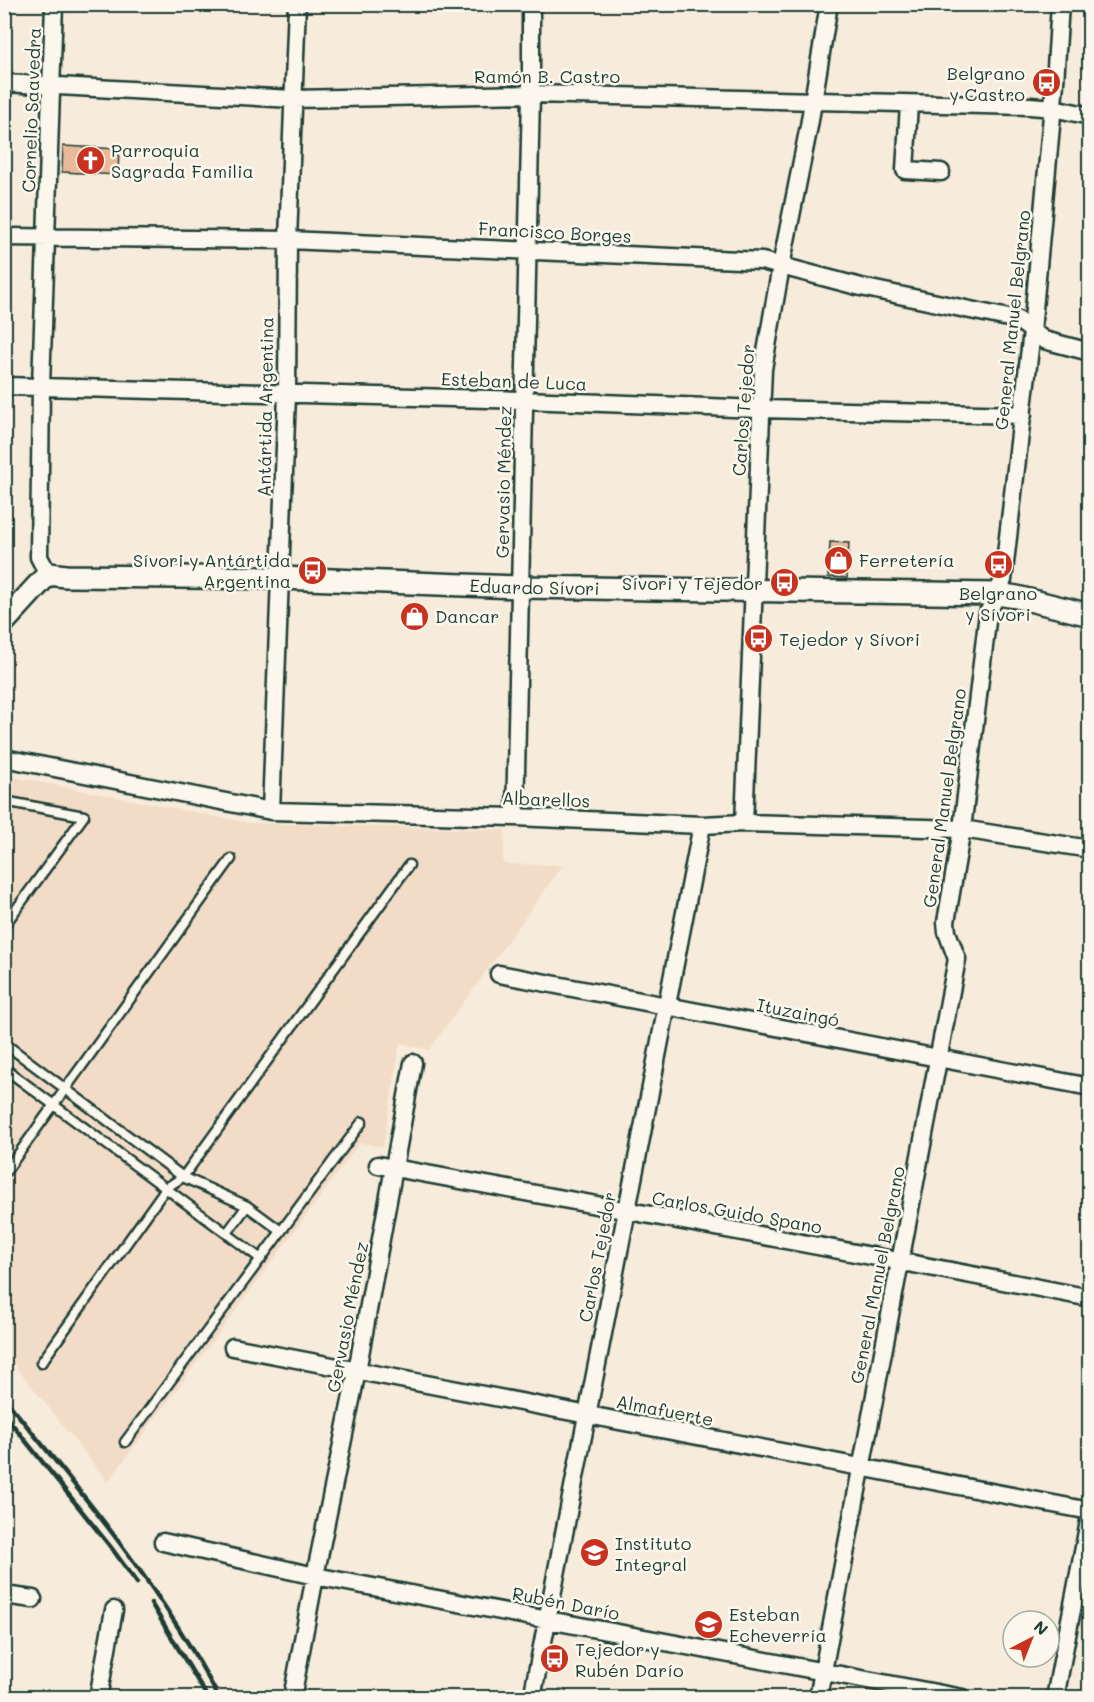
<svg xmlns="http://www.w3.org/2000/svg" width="1094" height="1702" font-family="Mali,sans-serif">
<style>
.built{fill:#f3dcc7}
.building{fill:#e9ba99;stroke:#1f3d34;stroke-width:1.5}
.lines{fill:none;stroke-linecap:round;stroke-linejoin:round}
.service-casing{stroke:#1f3d34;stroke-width:13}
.minor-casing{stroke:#1f3d34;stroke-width:21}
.tertiary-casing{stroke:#1f3d34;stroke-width:26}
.service{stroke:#fbf7ec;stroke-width:8}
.minor{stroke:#fbf7ec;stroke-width:16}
.tertiary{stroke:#fbf7ec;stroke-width:21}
.rail{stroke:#1f3d34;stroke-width:4.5}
.labels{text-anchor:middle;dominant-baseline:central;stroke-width:5;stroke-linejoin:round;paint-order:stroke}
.poi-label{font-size:18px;fill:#1f3d34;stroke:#fbf7ec;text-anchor:start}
.street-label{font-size:18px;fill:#1f3d34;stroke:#fbf7ec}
</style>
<rect width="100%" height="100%" fill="#f7ebdb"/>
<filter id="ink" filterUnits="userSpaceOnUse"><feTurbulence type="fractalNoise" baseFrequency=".0167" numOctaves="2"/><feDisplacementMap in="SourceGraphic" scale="12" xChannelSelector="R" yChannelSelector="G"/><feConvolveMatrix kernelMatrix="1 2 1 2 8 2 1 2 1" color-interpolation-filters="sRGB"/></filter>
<g filter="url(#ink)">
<path class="built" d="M4 775 249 823 505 830 503 864 563 865 429 1050 400 1043 383 1147 360 1143 108 1482 5 1353Z"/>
<path class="building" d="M63 146 119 149 118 175 62 172Z
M830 542 849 543 847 578 828 577Z"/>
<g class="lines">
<defs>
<path id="service" d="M4 801 84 816 4 926
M4 1043 183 1177 247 1206 281 1231
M4 1068 261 1259
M4 1174 231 859
M227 1233 247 1206
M41 1363 166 1188 183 1177 409 865
M125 1442 362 1122"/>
<path id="minor" d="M4 83 293 99 531 94 1030 106 1053 108 1090 116
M909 104 905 170 941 172
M4 237 288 240 762 261 861 287 1018 320 1044 340 1090 352
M4 386 524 400 760 409 1023 415
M48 574 39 557 41 386 54 4
M4 758 271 811 515 817 702 825 744 823 962 829 1090 849
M271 811 287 395 288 240 297 4
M515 817 531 94V4
M744 823 763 369 781 266 809 126 829 4
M499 974 1090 1087
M378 1165C616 1209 853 1251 1090 1298
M233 1347 1090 1511
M163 1542 315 1576 963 1698
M4 1595 33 1599
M98 1698 114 1610
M292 1698 315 1576 357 1371 413 1063
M532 1698 702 825
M818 1698 957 959 947 932 946 922 962 829 988 613 1003 580 1032 331 1055 83 1060 4
M1055 1698 1090 1516"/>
<g id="tertiary">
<path id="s1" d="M4 622 48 574 66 576 280 578 520 587 997 594 1017 597 1090 615"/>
</g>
</defs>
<use href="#service" class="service-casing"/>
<use href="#minor" class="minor-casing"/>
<use href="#tertiary" class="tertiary-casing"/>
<use href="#service" class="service"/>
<use href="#minor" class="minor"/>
<use href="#tertiary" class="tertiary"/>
<path class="rail" d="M4 1398C82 1493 162 1588 219 1698
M4 1414 113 1550 137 1583
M151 1603 208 1698"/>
</g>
</g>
<defs>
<symbol id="bus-disc" viewBox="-11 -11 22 22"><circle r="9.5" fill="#c8321e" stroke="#fbf7ec"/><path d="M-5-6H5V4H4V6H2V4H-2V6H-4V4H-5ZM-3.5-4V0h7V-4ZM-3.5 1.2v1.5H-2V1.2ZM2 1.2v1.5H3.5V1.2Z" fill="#fff"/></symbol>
<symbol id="church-disc" viewBox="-11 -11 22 22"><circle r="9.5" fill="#c8321e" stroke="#fbf7ec"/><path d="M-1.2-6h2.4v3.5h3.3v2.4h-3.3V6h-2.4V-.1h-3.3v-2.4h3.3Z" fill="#fff"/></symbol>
<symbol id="shop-disc" viewBox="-11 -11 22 22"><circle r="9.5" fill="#c8321e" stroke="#fbf7ec"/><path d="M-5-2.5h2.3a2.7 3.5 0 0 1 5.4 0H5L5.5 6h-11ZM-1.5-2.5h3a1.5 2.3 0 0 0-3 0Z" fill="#fff"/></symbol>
<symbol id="university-disc" viewBox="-11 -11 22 22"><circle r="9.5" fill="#c8321e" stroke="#fbf7ec"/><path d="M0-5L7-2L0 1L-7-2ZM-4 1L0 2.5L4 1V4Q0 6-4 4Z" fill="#fff"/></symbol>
</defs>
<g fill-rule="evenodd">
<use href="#bus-disc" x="1030" y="66" width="33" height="33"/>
<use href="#church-disc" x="74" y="144" width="33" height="33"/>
<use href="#shop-disc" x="822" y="544" width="33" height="33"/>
<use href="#bus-disc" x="982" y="548" width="33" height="33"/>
<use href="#bus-disc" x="296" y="554" width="33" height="33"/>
<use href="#bus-disc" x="768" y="566" width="33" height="33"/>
<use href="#shop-disc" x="398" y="600" width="33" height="33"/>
<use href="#bus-disc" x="742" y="622" width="33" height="33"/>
<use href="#university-disc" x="578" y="1536" width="33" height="33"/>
<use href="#university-disc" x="692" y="1608" width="33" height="33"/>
<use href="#bus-disc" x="538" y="1642" width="33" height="33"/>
</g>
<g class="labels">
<g class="poi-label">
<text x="1025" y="73" text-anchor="end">Belgrano<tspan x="1025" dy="21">y Castro</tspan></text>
<text x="111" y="150">Parroquia<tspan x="111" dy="21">Sagrada Familia</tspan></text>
<text x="291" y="560" text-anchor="end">Sívori y Antártida<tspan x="291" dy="21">Argentina</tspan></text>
<text x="859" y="560">Ferretería</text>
<text x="763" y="583" text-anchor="end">Sívori y Tejedor</text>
<text x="998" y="593" text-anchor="middle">Belgrano<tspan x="998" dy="21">y Sívori</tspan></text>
<text x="435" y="616">Dancar</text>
<text x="779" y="639">Tejedor y Sívori</text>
<text x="615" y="1543">Instituto<tspan x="615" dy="21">Integral</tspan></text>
<text x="729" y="1614">Esteban<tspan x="729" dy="21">Echeverría</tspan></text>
<text x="575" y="1649">Tejedor y<tspan x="575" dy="21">Rubén Darío</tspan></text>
</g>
<g class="street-label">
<text x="547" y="76">Ramón B. Castro</text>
<text transform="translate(31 110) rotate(-88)">Cornelio Saavedra</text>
<text transform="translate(555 232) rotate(3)">Francisco Borges</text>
<text transform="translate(1012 320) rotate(-84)">General Manuel Belgrano</text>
<text transform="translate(514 381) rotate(2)">Esteban de Luca</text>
<text transform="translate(265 407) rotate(-89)">Antártida Argentina</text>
<text transform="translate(743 410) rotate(-86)">Carlos Tejedor</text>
<text transform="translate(503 482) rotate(-89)">Gervasio Méndez</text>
<text stroke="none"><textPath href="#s1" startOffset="552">Eduardo Sívori</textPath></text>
<text transform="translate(944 798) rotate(-82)">General Manuel Belgrano</text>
<text transform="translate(546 799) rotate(2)">Albarellos</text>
<text transform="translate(798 1012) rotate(11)">Ituzaingó</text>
<text transform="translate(737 1212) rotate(10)">Carlos Guido Spano</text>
<text transform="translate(597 1257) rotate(-79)">Carlos Tejedor</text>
<text transform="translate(877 1275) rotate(-79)">General Manuel Belgrano</text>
<text transform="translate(347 1317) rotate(-79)">Gervasio Méndez</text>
<text transform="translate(665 1410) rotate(11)">Almafuerte</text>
<text transform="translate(566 1603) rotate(11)">Rubén Darío</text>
</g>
</g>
<rect width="1094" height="1702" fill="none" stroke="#fbf7ec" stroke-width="24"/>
<rect x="12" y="12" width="1070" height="1678" fill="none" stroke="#1f3d34" stroke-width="2" filter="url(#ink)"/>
<g transform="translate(1031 1639) rotate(42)"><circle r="28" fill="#fbf7ec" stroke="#a3ada2" stroke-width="1.5"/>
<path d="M0-4.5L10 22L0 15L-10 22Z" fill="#c8321e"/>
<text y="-9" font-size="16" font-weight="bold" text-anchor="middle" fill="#1f3d34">N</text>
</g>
</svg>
